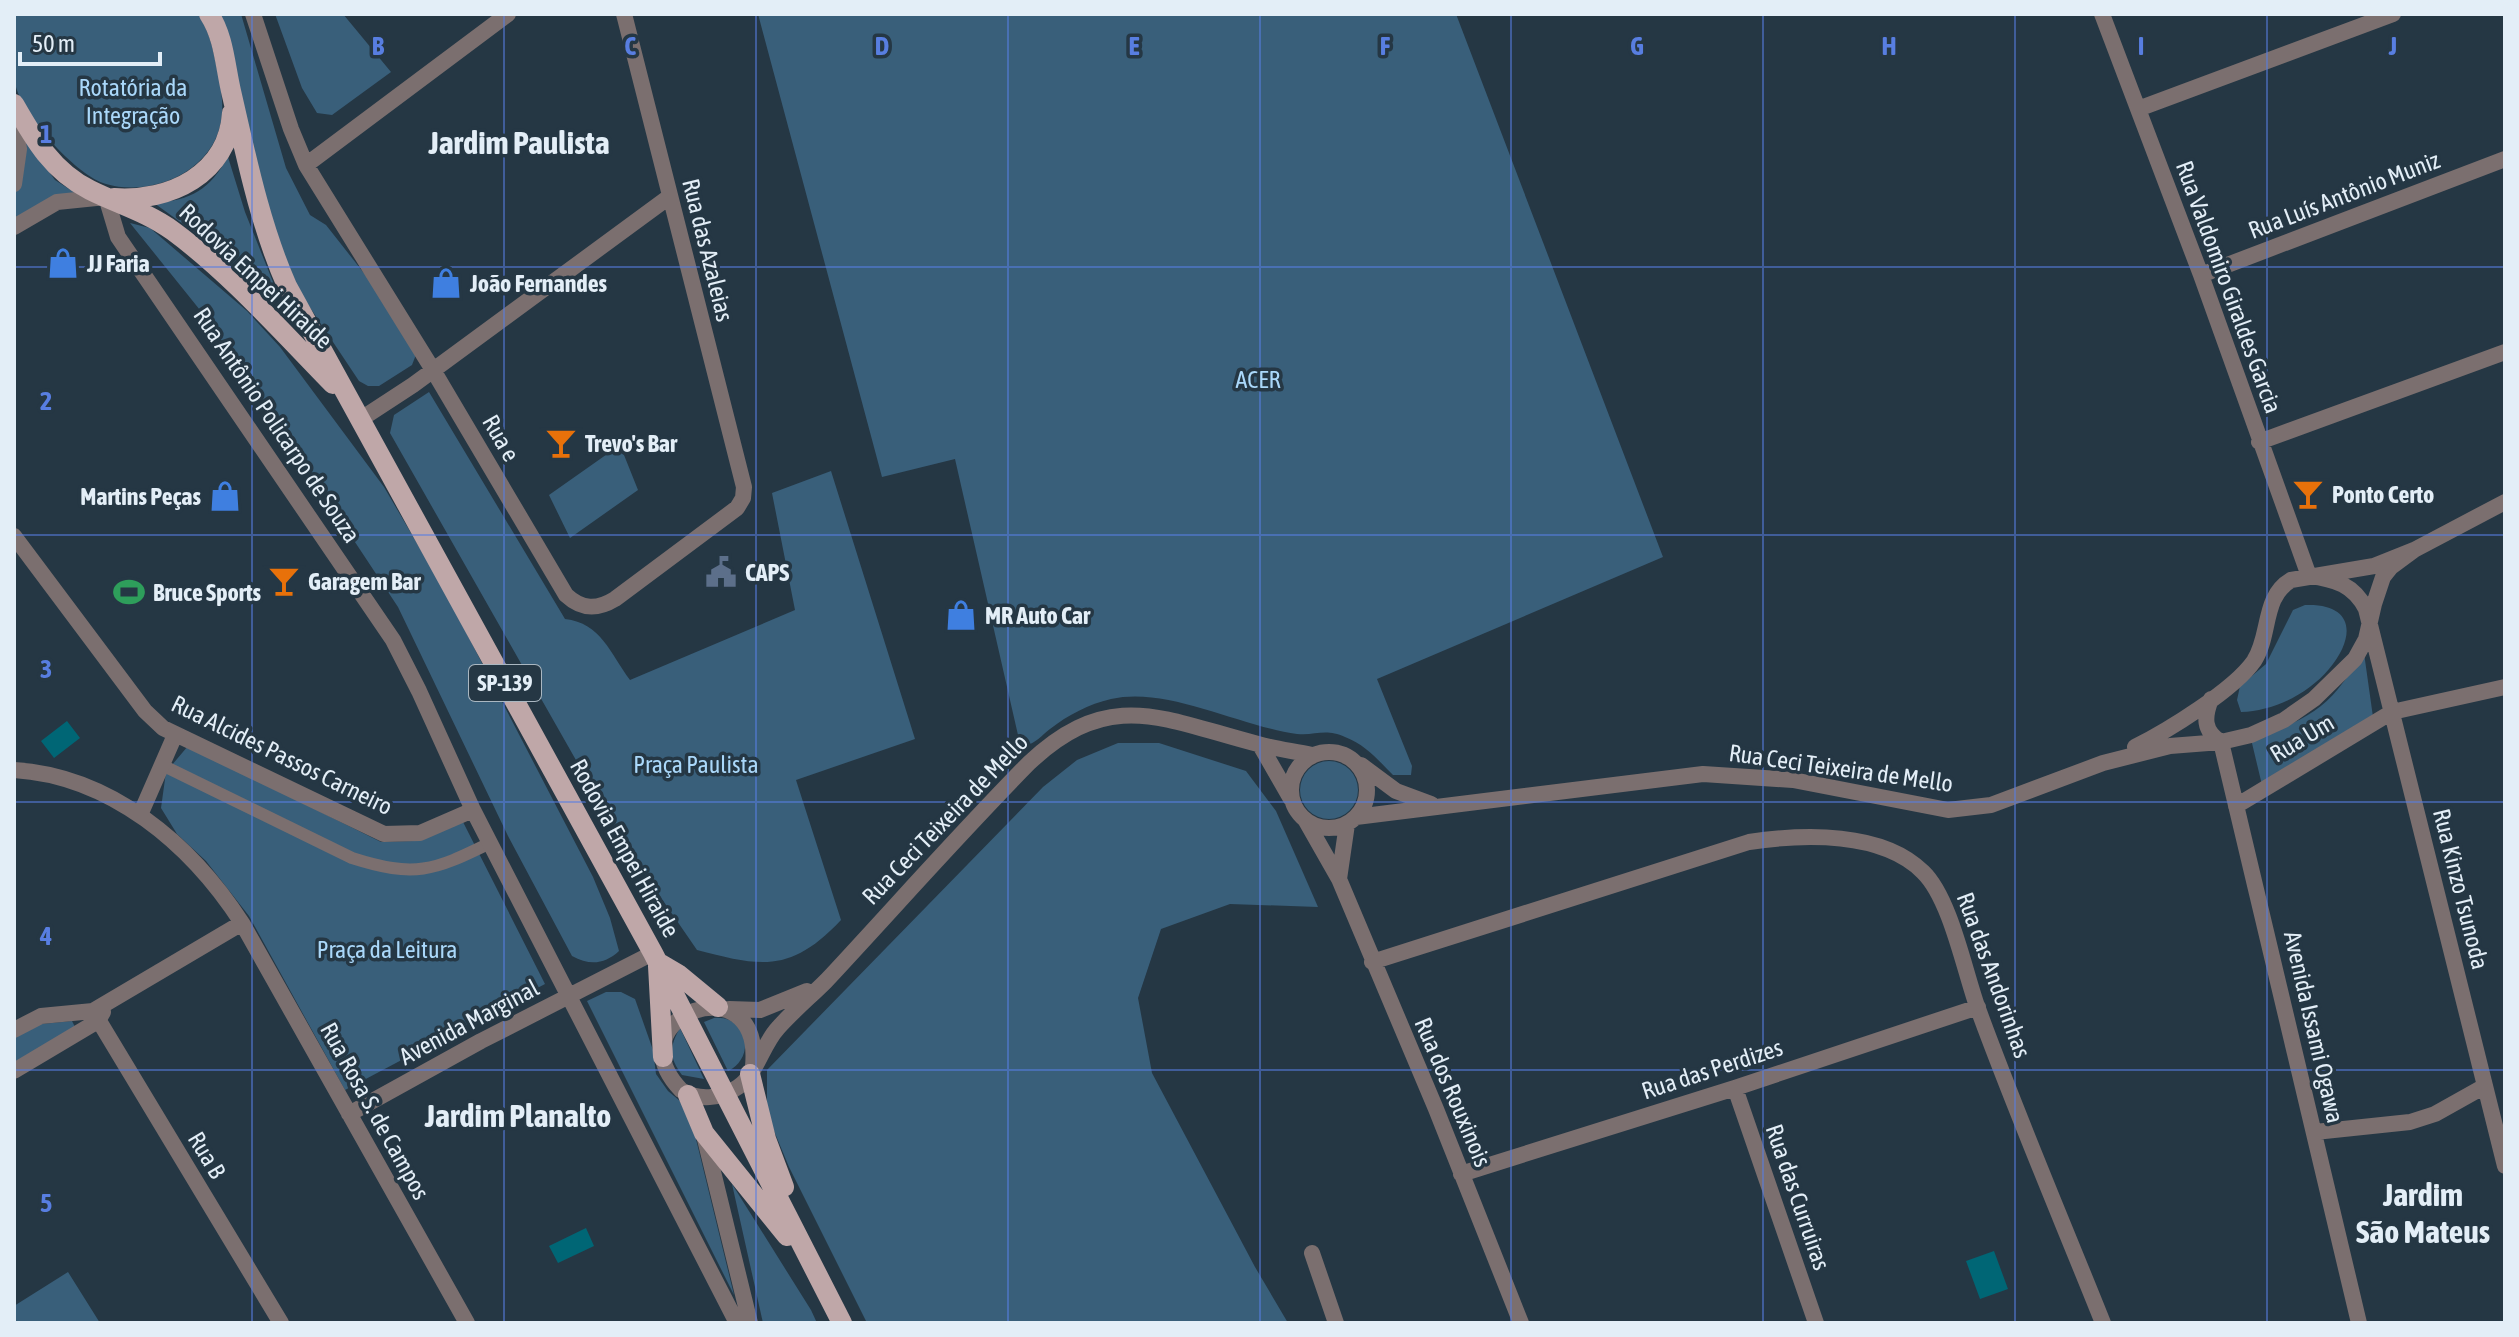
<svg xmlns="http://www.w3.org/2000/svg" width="2519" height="1337" font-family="'Asap Condensed',sans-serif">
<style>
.green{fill:#395f7a}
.water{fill:#006675}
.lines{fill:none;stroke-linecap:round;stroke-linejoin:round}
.pedestrian{stroke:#7b6f6f;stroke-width:12}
.minor{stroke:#7b6f6f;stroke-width:16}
.primary{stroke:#bfa7a8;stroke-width:20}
.grid{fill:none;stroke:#587ee1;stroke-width:2;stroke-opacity:0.55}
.labels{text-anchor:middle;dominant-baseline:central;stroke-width:7;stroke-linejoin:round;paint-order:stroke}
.shield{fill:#253744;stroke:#aab7c1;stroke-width:2}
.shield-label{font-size:22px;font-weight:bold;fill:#e3eef7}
.park-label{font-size:24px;fill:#aad8fa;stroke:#253744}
.street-label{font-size:24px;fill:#e3eef7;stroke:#253744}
.poi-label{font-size:24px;font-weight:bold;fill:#e3eef7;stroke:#253744;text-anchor:start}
.district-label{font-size:32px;font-weight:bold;fill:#e3eef7;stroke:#253744}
.grid-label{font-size:26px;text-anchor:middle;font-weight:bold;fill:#587ee1;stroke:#253744;stroke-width:7;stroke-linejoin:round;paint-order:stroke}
</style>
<rect width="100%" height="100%" fill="#253744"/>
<path class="green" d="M14 14H198C211 33 214 55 219 78 222 93 224 111 220 126 209 173 150 197 106 184 77 176 29 121 18 93 9 69 14 39 14 14Z
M220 14H241L286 168 310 215 326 225 415 338 417 352 412 365 379 386H368L359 381 303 297 286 265 273 229Z
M275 14H343L391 72 332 115 317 113 302 88Z
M758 14H1456L1663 557 1377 679 1412 766 1411 775H1393C1378 760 1366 745 1345 737 1325 728 1315 736 1297 734 1239 726 1167 686 1111 699 1089 704 1068 715 1050 729 1041 736 1037 742 1025 746L1018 735 955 459 882 477Z
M20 132 55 180 80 196 14 224C14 193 19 163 20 132Z
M228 157 245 212 273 282 272 288 265 293 259 291 201 237 154 203C192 200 209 190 228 157Z
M130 223 150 228 247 311 280 347 384 487 442 586 593 877 610 918 619 951C605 964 590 966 572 956L508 836 398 607 208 320Z
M429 392 565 619C601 623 610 653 630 680L795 610 772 493 831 471 915 739 796 780 841 920C791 973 762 967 697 950L622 841 390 433 394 415Z
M620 445 638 490 570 538 549 495Z
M2305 605C2355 603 2356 637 2329 669 2308 694 2274 711 2241 712L2237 700 2240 686 2266 664 2293 610Z
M2364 653 2373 717 2262 785 2251 739C2283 728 2316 717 2338 689 2347 678 2355 665 2364 653Z
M1118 743H1159L1246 771 1276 811 1318 907 1230 904 1161 929 1138 998 1152 1073 1255 1267 1288 1323H867L789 1167 767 1114V1070L1043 787 1077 760Z
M188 746 381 842 414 841 462 820 545 984 345 1090 249 916 206 861 177 834 161 808 166 772Z
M1300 790a29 29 0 1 1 58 0a29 29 0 1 1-58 0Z
M606 992H621L635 999 653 1050 656 1074 668 1091 680 1101 695 1135 734 1295 587 1001Z
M714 1018C747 1015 757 1057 728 1071L704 1022Z
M72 1021 76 1029 14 1065V1034L32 1025Z
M680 1028 704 1079 682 1075C669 1058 669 1047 680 1028Z
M732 1184 811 1310 817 1323H763Z
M68 1272 100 1323H14V1306Z"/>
<path class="water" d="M67 721 80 738 54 758 41 741Z
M586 1228 594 1246 558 1263 549 1246Z
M1994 1251 2008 1289 1980 1299 1966 1261Z"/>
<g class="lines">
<path class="pedestrian" d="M162 765 352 858C415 878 433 871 490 843"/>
<path class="minor" d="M253 14 291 129 306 165 433 370 566 595C582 610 597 610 615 599L737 508 743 498 744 487 624 14
M2102 14 2201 275 2309 576
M2138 109 2393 14
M14 121 19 149 14 184
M306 165 508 14
M14 227 57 202 106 197 118 237 393 640 419 691 473 810 737 1323
M2201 275 2505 159
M361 419 413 385 669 197
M2259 442 2505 352
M14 536 145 711 163 728 384 834 420 833 473 810
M2309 576C2335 579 2354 585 2366 609L2505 1166
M2211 699C2204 717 2203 731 2221 742
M2221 742 2359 1323
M1260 745 1291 799
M2135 747C2167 731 2234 690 2254 661 2271 635 2262 597 2291 580L2374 566 2414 550 2505 502
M1291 790a38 38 0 1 1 76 0a38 38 0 1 1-76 0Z
M1361 765 1396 791 1431 804
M14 770C111 776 191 844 242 923L467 1323
M2236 806 2392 712 2505 687
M140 815 175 735
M1356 817 1703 774 1793 780 1948 810 1991 805 2103 763 2170 746 2221 742 2251 735 2284 720 2314 699 2355 659 2366 639 2374 604 2383 577 2391 567 2414 550
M1306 821 1339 879 1436 1109 1521 1323
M1339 879 1347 824
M1372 962 1749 842C1803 834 1882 831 1923 872 1950 898 1964 969 1977 1006 2016 1113 2061 1218 2103 1323
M729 1009 760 1010 807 991
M93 1011 281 1323
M14 1030 41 1016 93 1011 242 923
M753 1066C763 961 611 1016 681 1090 698 1101 721 1099 738 1087 757 1074 762 1045 778 1028 793 1011 810 997 826 981 894 908 959 834 1029 763 1111 686 1164 720 1258 744 1276 749 1294 751 1312 755
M14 1071 98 1021 103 1012
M1735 1088 1816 1323
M349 1114 481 1041 653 953
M2315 1132 2410 1122 2435 1114 2485 1086
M704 1135 750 1323
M1461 1174 1735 1088 1978 1007
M1312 1253 1336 1323"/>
<path class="primary" d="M209 14C224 37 225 65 231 91 246 156 260 225 287 286L653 953 842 1323
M14 104C34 139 52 171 90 190 118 204 147 212 173 231 230 273 283 333 333 384
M114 198C170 202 228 174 232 113
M661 964 678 974 718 1007
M658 966 663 1057
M750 1074 766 1139 784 1187
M688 1095 704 1133 787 1236"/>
</g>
<path class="grid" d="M252 14V1323M504 14V1323M756 14V1323M1008 14V1323M1260 14V1323M1511 14V1323M1763 14V1323M2015 14V1323M2267 14V1323M14 267H2505M14 535H2505M14 802H2505M14 1070H2505"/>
<defs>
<symbol id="shop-bare" viewBox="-9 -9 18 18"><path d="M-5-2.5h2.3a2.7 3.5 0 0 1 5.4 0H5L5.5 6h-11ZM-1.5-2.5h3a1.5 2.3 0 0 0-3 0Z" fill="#3f7fe0" stroke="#253744" stroke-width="2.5" paint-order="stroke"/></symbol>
<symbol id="bar-bare" viewBox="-9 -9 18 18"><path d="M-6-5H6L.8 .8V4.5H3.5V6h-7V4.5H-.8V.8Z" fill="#e8710a" stroke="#253744" stroke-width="2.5" paint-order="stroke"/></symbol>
<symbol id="civic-bare" viewBox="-9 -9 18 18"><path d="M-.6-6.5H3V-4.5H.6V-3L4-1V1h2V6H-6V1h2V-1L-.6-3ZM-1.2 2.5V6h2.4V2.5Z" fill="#5c6f8a" stroke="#253744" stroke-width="2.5" paint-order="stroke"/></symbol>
<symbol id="stadium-bare" viewBox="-9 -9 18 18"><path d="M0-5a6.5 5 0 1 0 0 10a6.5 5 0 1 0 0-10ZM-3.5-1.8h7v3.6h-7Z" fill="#2e9e5b" stroke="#253744" stroke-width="2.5" paint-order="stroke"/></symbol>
</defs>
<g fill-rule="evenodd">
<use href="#shop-bare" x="41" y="241" width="44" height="44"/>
<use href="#shop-bare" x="424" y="261" width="44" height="44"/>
<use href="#bar-bare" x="539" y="421" width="44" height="44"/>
<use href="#bar-bare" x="2286" y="472" width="44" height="44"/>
<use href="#shop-bare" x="203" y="474" width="44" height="44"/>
<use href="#civic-bare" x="699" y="550" width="44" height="44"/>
<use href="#bar-bare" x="262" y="559" width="44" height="44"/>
<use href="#stadium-bare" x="107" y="570" width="44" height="44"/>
<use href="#shop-bare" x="939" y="593" width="44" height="44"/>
</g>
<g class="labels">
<rect class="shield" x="469" y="665" width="72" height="36" rx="6"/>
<g class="shield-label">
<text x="505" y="683">SP-139</text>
</g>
<g class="park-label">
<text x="133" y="87">Rotatória da<tspan x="133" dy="28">Integração</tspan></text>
<text x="1258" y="379">ACER</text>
<text x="696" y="764">Praça Paulista</text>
<text x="387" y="949">Praça da Leitura</text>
</g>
<g class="street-label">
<text transform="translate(2344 195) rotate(-21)">Rua Luís Antônio Muniz</text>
<text transform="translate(708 250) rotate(76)">Rua das Azaleias</text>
<text transform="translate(256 276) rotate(43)">Rodovia Empei Hiraide</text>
<text transform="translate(2229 287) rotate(70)">Rua Valdomiro Giraldes Garcia</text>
<text transform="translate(277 425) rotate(56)">Rua Antônio Policarpo de Souza</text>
<text transform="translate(501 438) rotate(60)">Rua e</text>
<text transform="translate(2302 738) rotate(-31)">Rua Um</text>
<text transform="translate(282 755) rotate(26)">Rua Alcides Passos Carneiro</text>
<text transform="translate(1841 768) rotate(8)">Rua Ceci Teixeira de Mello</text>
<text transform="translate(945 819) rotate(-46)">Rua Ceci Teixeira de Mello</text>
<text transform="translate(625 848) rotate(61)">Rodovia Empei Hiraide</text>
<text transform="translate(2461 889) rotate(76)">Rua Kinzo Tsunoda</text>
<text transform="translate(1994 975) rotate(70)">Rua das Andorinhas</text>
<text transform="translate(469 1022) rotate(-28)">Avenida Marginal</text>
<text transform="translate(2314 1027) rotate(77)">Avenida Issami Ogawa</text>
<text transform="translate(1712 1069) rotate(-18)">Rua das Perdizes</text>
<text transform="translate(1453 1092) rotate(67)">Rua dos Rouxinois</text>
<text transform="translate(375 1111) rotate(61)">Rua Rosa S. de Campos</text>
<text transform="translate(207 1155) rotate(59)">Rua B</text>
<text transform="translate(1798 1197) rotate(71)">Rua das Curruiras</text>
</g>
<g class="poi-label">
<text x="87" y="263">JJ Faria</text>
<text x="470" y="283">João Fernandes</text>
<text x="585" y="443">Trevo's Bar</text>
<text x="2332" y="494">Ponto Certo</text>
<text x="201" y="496" text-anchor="end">Martins Peças</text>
<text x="745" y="572">CAPS</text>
<text x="308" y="581">Garagem Bar</text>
<text x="153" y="592">Bruce Sports</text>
<text x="985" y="615">MR Auto Car</text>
</g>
<g class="district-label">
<text x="519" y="142">Jardim Paulista</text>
<text x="518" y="1115">Jardim Planalto</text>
<text x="2423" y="1194">Jardim<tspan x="2423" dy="37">São Mateus</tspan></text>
</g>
</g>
<g class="grid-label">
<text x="378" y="55">B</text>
<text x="630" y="55">C</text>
<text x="882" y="55">D</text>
<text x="1134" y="55">E</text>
<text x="1385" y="55">F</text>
<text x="1637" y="55">G</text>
<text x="1889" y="55">H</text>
<text x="2141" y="55">I</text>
<text x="2393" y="55">J</text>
<text x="46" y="143">1</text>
<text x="46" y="410">2</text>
<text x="46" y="678">3</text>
<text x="46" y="945">4</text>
<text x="46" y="1212">5</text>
</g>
<rect width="2519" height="1337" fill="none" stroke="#e3eef7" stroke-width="32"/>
<path d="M20 52v12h140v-12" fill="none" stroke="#e3eef7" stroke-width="4"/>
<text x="32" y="52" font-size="24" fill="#e3eef7" stroke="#253744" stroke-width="6" paint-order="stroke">50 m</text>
</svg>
